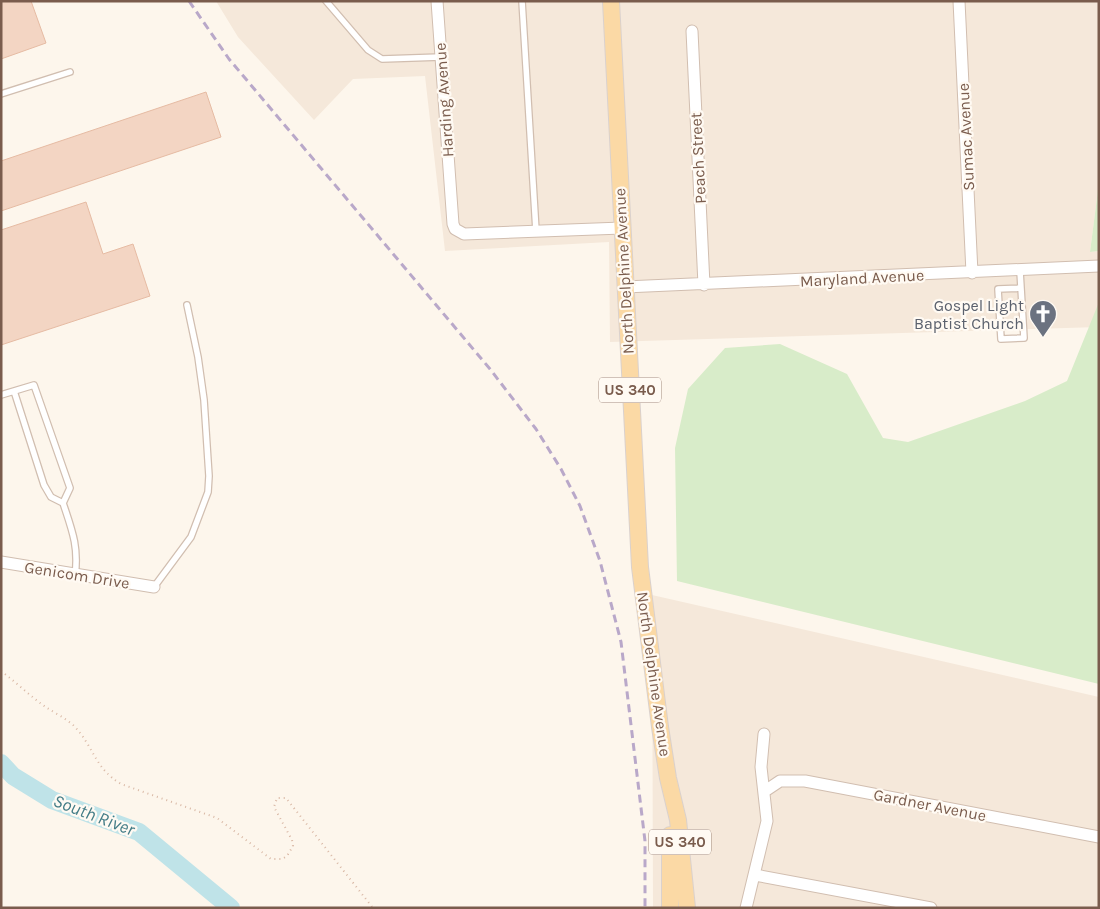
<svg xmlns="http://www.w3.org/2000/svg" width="1100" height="909" font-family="Karla,sans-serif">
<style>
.residential{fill:#f5e8da}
.green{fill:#d8ecc9}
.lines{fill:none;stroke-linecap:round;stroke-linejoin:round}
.river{stroke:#bfe3e8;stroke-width:18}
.building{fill:#f3d5c3;stroke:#e6bba3}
.service-casing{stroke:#d1beb0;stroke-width:8}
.minor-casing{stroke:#d1beb0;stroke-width:13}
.primary-casing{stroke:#dad1cd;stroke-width:18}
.path{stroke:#d9b8a5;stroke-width:2;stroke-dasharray:1 4;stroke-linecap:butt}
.service{stroke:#fff;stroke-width:5.5}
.minor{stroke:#fff;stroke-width:11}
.primary{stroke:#fbd9a5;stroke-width:16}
.rail{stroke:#b9a8c9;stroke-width:3;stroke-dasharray:8 5;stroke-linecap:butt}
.labels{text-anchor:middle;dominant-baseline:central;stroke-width:4.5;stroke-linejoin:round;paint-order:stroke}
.shield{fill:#fffaf3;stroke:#a28b7f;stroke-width:1}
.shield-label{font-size:15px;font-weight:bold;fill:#7a5c4d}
.street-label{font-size:16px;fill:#7a5c4d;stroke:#fffaf3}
.worship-label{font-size:16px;fill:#5b616d;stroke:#fffaf3;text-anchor:end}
.water-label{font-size:18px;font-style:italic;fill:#437c86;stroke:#fffaf3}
</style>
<rect width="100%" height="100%" fill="#fdf6ec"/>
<path class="residential" d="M216 1H1099V182L1090 252 1099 251V327L610 342 609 242 445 251 425 76 353 79 314 120 238 37Z
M652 595 1099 697V908H653Z"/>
<path class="green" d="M1099 182V251L1090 252Z
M1099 302V684L677 581 675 448 688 389 725 348 780 344 847 374 883 438 908 442 1025 401 1067 381Z"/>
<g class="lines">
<path class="river" d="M1 763 13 776 52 800 139 832 231 908"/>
</g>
<path class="building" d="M1 1H31L46 43 1 59Z
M206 92 221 137 1 211V161Z
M86 202 103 254 133 244 150 296 1 345V230Z"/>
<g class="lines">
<defs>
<path id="service" d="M326 1 368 50 382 59 441 57
M522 1 536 231
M1 94 70 72
M1020 271 1024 338 1001 339 998 289 1021 288
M14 391 44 485 51 497 63 503C72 530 79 547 75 576
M1 395 34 385 70 488 63 503
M154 587 191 537 208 492 209 476 204 400 198 357 187 305"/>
<path id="minor" d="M437 1 453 224 455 229 464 234 622 228
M959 1 972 273
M692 31 704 285
M625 287 1099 266
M1 562 154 587
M765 791 780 781H805L1099 837
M755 875 931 908
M746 908 767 821 761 767 764 734"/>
<path id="primary" d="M611 1 640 567 660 727 668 778 678 820 687 908
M670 835V908"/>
</defs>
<use href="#service" class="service-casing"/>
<use href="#minor" class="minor-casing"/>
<use href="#primary" class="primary-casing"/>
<path class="path" d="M1 671C17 683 31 697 47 708 55 713 65 718 73 725 94 746 94 768 121 784L217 818 271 859H282L287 856 293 846 292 840 274 807 277 798H286L373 908"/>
<use href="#service" class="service"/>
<use href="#minor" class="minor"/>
<use href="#primary" class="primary"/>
<path class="rail" d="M189 1 229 59 490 369 536 429 561 469 580 506 600 561 621 642 645 841V908"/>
</g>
<defs>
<symbol id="church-pin" viewBox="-11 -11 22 30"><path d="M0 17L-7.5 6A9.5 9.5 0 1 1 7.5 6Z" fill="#6b7280" stroke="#fffaf3"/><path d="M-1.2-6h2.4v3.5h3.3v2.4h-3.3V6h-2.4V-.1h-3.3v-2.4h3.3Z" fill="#fff"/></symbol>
</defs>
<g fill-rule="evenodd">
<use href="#church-pin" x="1027" y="298" width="32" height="43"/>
</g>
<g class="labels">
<g class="shield">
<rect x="599" y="377.5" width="62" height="25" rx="4"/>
<rect x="649" y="829.5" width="62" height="25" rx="4"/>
</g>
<g class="shield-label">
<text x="630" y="390">US 340</text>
<text x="680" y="842">US 340</text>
</g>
<g class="street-label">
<text transform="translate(444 100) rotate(-94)">Harding Avenue</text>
<text transform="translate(966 137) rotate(-93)">Sumac Avenue</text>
<text transform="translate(698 158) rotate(-93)">Peach Street</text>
<text transform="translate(624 271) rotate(-93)">North Delphine Avenue</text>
<text transform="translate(862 278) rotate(-3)">Maryland Avenue</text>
<text transform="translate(77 575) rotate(9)">Genicom Drive</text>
<text transform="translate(654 674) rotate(82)">North Delphine Avenue</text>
<text transform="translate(930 805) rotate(11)">Gardner Avenue</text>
</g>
<g class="worship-label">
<text x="1024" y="305">Gospel Light<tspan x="1024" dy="18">Baptist Church</tspan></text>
</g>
<g class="water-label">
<text transform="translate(94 815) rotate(21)">South River</text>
</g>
</g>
<rect width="1100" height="909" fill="none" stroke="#7a5c4d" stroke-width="5"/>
</svg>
